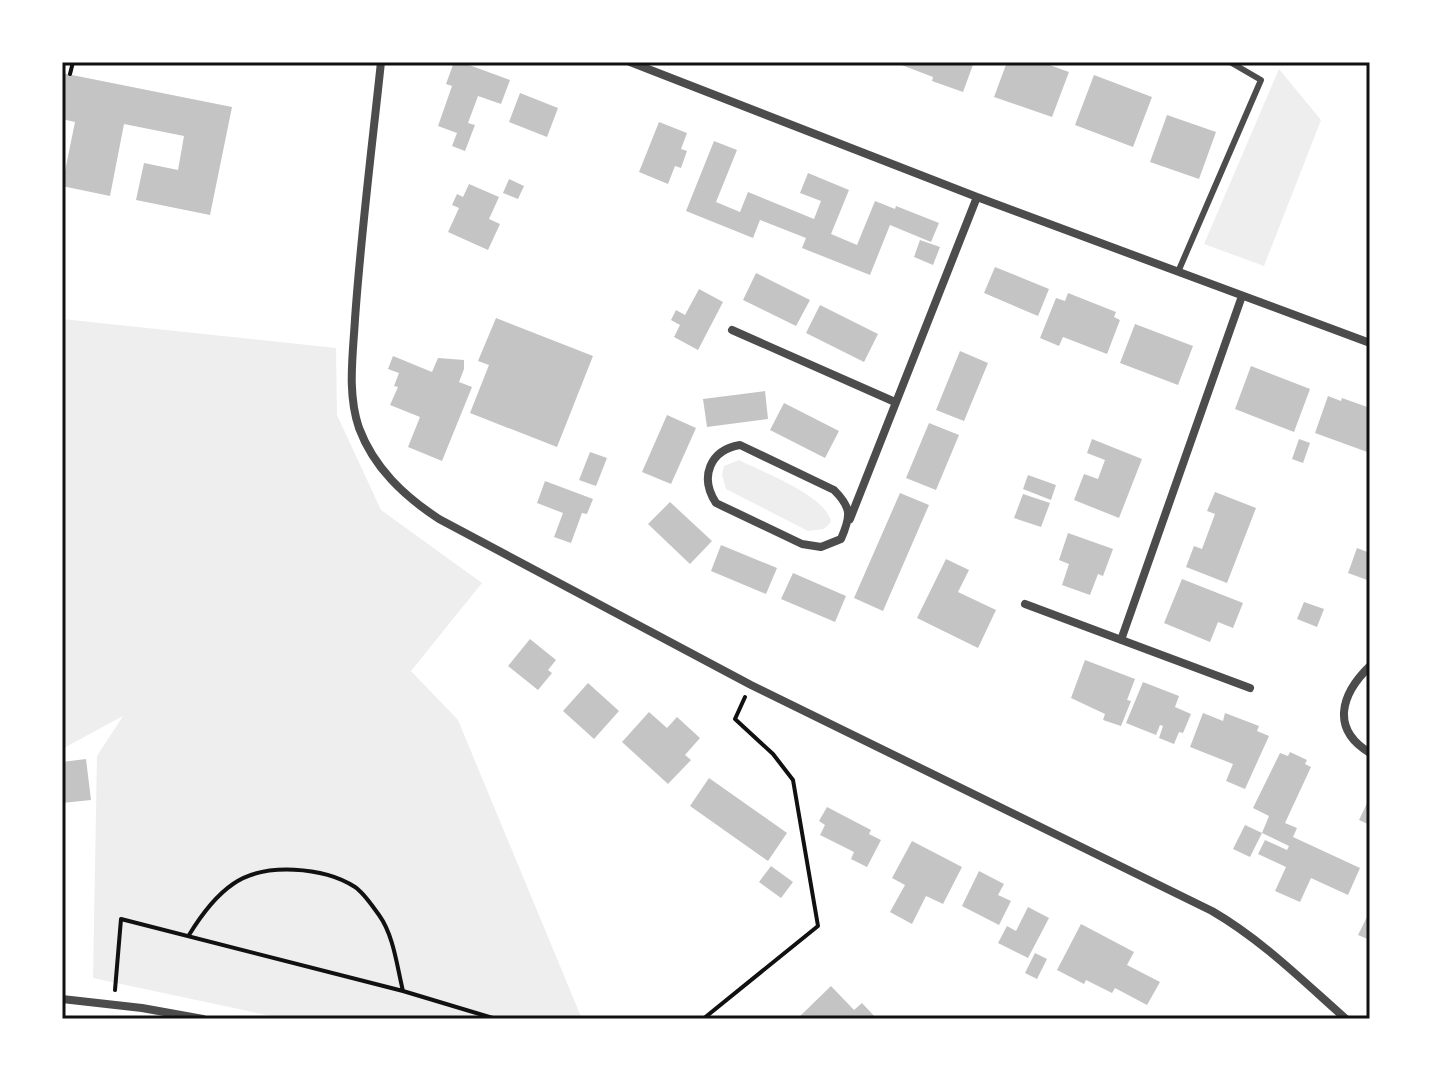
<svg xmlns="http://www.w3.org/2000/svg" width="1432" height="1081" font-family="Arial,sans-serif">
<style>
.green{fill:#eee}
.building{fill:#c4c4c4}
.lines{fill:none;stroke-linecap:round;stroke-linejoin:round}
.path{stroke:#111;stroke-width:4}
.service{stroke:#4c4c4c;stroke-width:6}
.minor{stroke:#4c4c4c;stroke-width:8}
.neatline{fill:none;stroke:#111;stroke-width:3}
</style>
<rect width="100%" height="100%" fill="#fff"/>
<path class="green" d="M1279 69 1321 120 1264 266 1204 244Z
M62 319 336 348 337 415 381 510 482 583 411 671 458 720 582 1019H285L93 978 97 756 123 716 62 749Z
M739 460C762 472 827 496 831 522L824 529 808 531 726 489 722 475 724 466Z"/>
<path class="building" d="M454 62H461L510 80 501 104 478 96 468 123 475 125 465 151 452 146 457 133 438 126 452 86 446 84Z
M900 62H974L963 92 932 81 933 77 899 64Z
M1007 62H1041L1069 72 1052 117 994 97Z
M62 73 232 107 210 215 136 200 144 163 178 170 184 136 124 124 110 196 62 186 75 122 62 119Z
M1094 75 1152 97 1133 147 1075 125Z
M520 93 558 108 547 137 509 122Z
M1167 115 1216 132 1199 179 1150 162Z
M659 122 687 133 681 149 687 151 681 168 675 166 668 184 639 172Z
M714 141 737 150 716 202 740 212 748 192 814 219 821 201 800 193 808 173 849 190 831 234 857 245 875 201 895 209 896 206 939 223 931 242 890 225 870 275 802 248 806 238 760 220 753 238 686 211Z
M509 179 524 186 518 199 503 193Z
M469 184 499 197 489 219 500 224 488 250 448 232 459 208 452 205 457 194 463 197Z
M920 240 940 247 933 265 914 257Z
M995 267 1049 289 1038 316 984 293Z
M756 273 810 300 796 326 743 300Z
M699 289 723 302 698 350 674 337 680 325 671 320 676 310 685 315Z
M1068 293 1116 312 1114 317 1120 320 1107 354 1063 337 1059 346 1040 338 1056 298 1065 301Z
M820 305 878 334 864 362 806 333Z
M496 318 593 356 557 447 470 413 489 365 478 361Z
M1135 324 1193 346 1178 385 1120 363Z
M960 351 988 363 964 421 936 410Z
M393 356 432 372 438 358 464 360V369L459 382 472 387 442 461 408 447 420 417 390 405 398 387 394 386 399 373 388 369Z
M1251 366 1310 389 1294 432 1235 409Z
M765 391 768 419 707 427 703 399Z
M1328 396 1341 401 1342 398 1370 408V453L1315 433Z
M784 403 839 431 825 458 770 430Z
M667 415 696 428 671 484 642 472Z
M929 423 959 435 936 490 906 478Z
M1092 439 1142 459 1119 518 1074 500 1084 474 1098 479 1105 460 1087 453Z
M1299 439 1310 443 1303 463 1292 459Z
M590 452 607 458 596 486 579 480Z
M1028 475 1056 485 1051 500 1023 489Z
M545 481 593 499 587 514 582 513 571 543 554 537 563 513 537 503Z
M1215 492 1256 508 1227 583 1186 567 1194 546 1202 549 1215 514 1207 511Z
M900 493 929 505 883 611 854 598Z
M1023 494 1050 503 1041 527 1014 518Z
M670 502 712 541 690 564 648 524Z
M1068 533 1113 549 1103 576 1098 574 1090 595 1062 585 1069 564 1059 560Z
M721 545 777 568 766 594 711 571Z
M1357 548 1370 553V581L1348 573Z
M946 559 969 570 958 592 996 610 978 648 917 618Z
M793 573 846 596 835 622 781 599Z
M1182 579 1243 603 1233 628 1218 622 1210 642 1164 623Z
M1304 602 1324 609 1317 627 1297 619Z
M530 639 556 660 548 670 552 673 538 690 508 666Z
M1085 660 1135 679 1127 700 1131 701 1121 726 1103 720 1105 714 1071 698Z
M1143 682 1179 696 1175 707 1191 714 1183 733 1179 732 1174 744 1159 738 1163 726 1160 725 1156 735 1126 723Z
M588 683 619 711 594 739 563 711Z
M649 712 667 728 677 717 700 738 685 755 691 760 668 784 622 742Z
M1203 713 1223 721 1225 713 1259 726 1257 731 1269 736 1245 789 1226 781 1233 764 1190 747Z
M1290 752 1307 760 1305 764 1311 767 1285 823 1297 828 1293 837 1360 868 1348 895 1311 878 1300 902 1275 891 1286 867 1258 854 1265 840 1287 850 1289 846 1262 833 1250 857 1233 849 1245 825 1262 833 1269 816 1253 808 1280 753 1288 756Z
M86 759 91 800 62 803V762Z
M709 778 787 833 768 861 690 806Z
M1370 797V825L1359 820Z
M827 807 871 830 869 834 881 840 867 867 851 859 854 852 820 835 825 825 819 821Z
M912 841 962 867 943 904 926 896 912 924 890 912 905 885 892 878Z
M771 866 793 882 781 898 759 882Z
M979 871 1004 884 998 895 1011 901 999 925 962 906Z
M1028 907 1049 918 1028 958 998 943 1007 926 1016 931Z
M1370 911V940L1358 935Z
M1081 924 1134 952 1127 965 1160 982 1147 1005 1115 988 1112 993 1086 980 1084 984 1057 970Z
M1035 953 1047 959 1037 979 1025 973Z
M831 986 854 1010 862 1003 877 1019H797Z"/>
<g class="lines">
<path class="path" d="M70 74 73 62
M189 935C200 917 214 897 233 884 264 862 324 867 355 887 364 893 373 907 379 915 394 936 397 967 403 991
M115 990 121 919 403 991 496 1019
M703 1019 818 926 793 780 773 754 735 719 745 697"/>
<path class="service" d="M1178 272 1261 80 1230 62"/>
<path class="minor" d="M381 62C372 147 361 233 355 319 353 355 347 393 359 428 374 468 404 496 439 519L751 685 1212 911C1262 940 1303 981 1346 1019
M630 62 977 197 1370 343
M732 330 895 402
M740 445 834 490C852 508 851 516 841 539L821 547 802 544 716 503C699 477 710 450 740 445Z
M850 519 977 197
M1025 604 1250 688
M1121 640 1242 296
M1370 666C1341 694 1330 729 1370 753
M62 999 142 1008 203 1019"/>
</g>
<rect width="1432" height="1081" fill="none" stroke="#ffffff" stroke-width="128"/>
<rect x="64" y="64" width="1304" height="953" class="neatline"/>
</svg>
